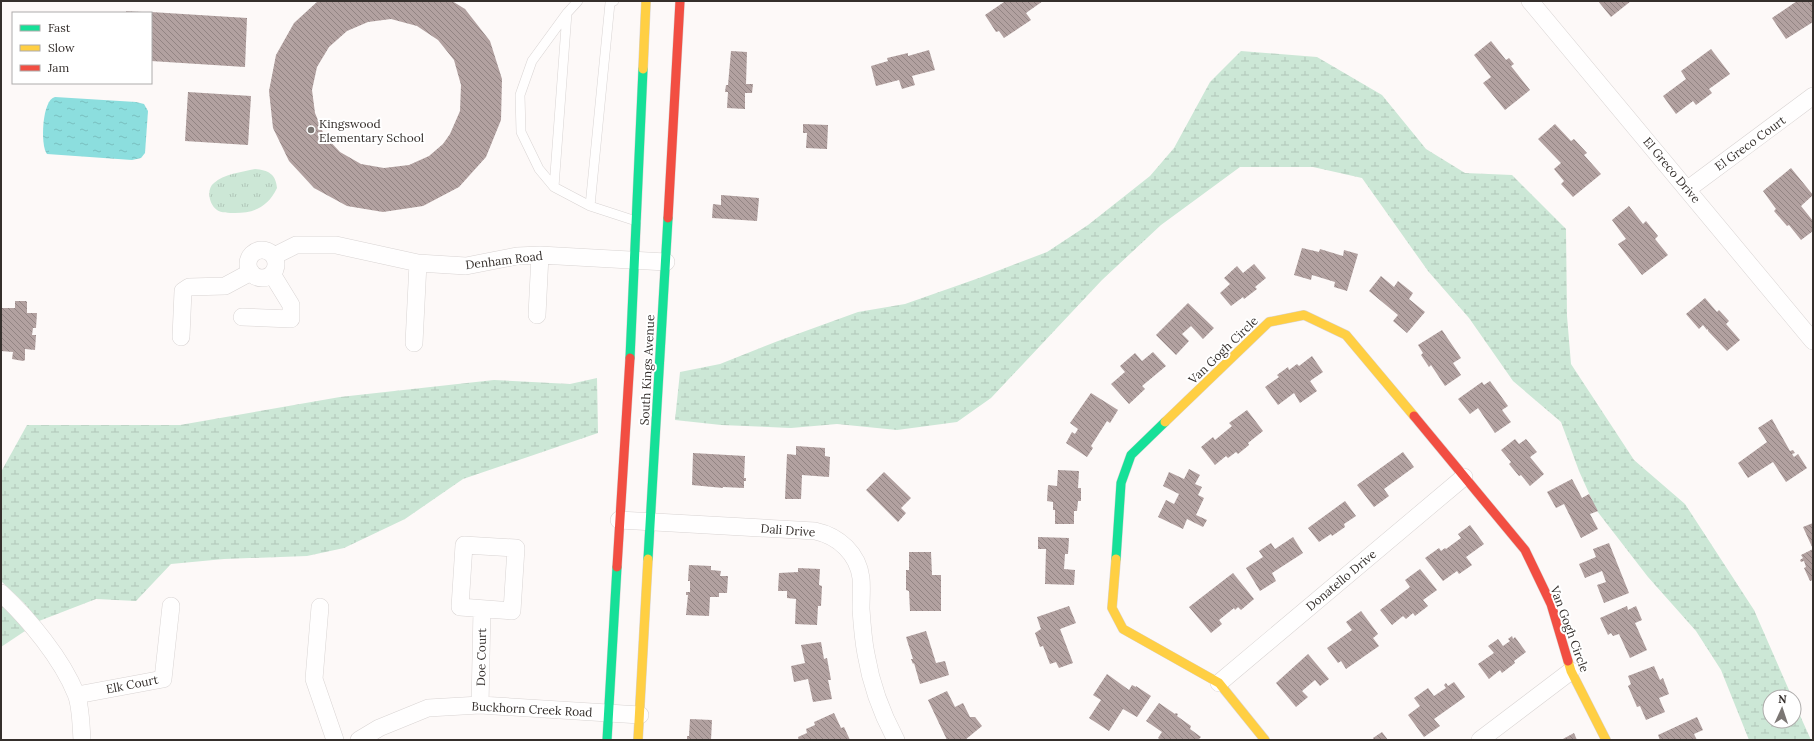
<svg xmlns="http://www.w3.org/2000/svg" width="1814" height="741" font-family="Lora,serif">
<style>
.wetland{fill:url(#wetland-marsh)}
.park{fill:url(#park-tufts)}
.water{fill:url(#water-ripples)}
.building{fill:url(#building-back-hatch);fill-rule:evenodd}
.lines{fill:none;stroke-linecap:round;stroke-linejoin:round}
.lane-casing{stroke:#d9d4d3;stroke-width:10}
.street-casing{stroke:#d9d4d3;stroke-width:18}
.fast-casing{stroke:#d9d4d3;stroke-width:10}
.slow-casing{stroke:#d9d4d3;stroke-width:10}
.jam-casing{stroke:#d9d4d3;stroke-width:10}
.lane{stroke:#fffefe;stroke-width:9}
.street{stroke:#fffefe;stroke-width:17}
.fast{stroke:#16e098;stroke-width:9}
.slow{stroke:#ffcf43;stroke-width:9}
.jam{stroke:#f24e42;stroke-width:9}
.poi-dot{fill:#7b7673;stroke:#fff;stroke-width:1.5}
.labels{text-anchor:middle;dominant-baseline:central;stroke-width:4;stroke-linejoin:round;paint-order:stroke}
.poi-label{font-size:12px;fill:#352f2c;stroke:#fff;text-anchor:start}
.street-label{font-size:12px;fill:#352f2c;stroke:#fff}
</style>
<defs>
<pattern id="wetland-marsh" width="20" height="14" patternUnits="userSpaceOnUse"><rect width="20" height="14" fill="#cce7d6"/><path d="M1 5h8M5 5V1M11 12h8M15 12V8" fill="none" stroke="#b0c6b8"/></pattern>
<pattern id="park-tufts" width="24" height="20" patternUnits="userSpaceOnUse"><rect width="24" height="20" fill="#cce7d6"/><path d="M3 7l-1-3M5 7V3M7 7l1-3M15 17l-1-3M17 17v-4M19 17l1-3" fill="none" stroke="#b0c6b8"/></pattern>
<pattern id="water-ripples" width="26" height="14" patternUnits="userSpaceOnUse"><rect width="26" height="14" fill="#8cdede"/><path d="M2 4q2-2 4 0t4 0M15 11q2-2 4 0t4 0" fill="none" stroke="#79bfbf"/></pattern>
<pattern id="building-back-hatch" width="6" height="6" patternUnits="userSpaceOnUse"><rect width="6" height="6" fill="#b2a1a0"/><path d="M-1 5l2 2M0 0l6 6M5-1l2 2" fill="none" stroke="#928483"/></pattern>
</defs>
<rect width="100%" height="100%" fill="#fdf9f8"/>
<path class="wetland" d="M1241 51 1317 57 1382 95 1426 149 1465 173 1512 175 1566 229 1567 316 1571 364 1634 460 1685 504 1754 610 1792 697H1770V721H1794V702L1811 740H1749L1721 670 1696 631 1648 577 1597 511 1579 471 1561 422 1513 381 1469 318 1428 271 1362 178 1313 167H1240L1161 225 1102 280 991 398 957 422 897 430 837 424 791 428 721 425 675 420 680 372 720 364 778 341 858 312 905 304 979 278 1047 252 1088 225 1150 176 1174 148 1210 82Z
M597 378 598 433 463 479 405 519 344 548 307 556 224 559 171 564 136 601 96 599 39 621 25 604 1 581V472L27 425H180L340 397 494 380 570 384Z
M1 605 13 616 25 631 1 647Z"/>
<path class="park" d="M255 169C268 170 276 174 277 188 268 207 254 213 235 213 229 213 221 213 217 210 209 204 206 189 214 183 223 174 242 172 255 169Z"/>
<path class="water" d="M55 97 136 102 144 104 148 111 145 153 141 158 132 160 47 154C40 146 42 99 55 97Z"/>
<path class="building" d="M318 1H452L465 9 490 41 502 79 501 120 486 157 459 187 423 206 383 212 347 206 314 188 289 161 273 128 269 91 276 55 294 23ZM391 19 417 26 438 40 454 60 461 85 460 111 450 134 443 144 429 156 409 165 384 168 361 164 340 152 324 135 315 113 312 90 317 67 329 47 347 31 368 22Z
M1003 1H1043L1026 13 1031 20 1004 38 999 31 996 32 985 15 1004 2Z
M1598 1H1631L1611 17Z
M1797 1H1813V22L1786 39 1772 18Z
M126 11 142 12V13H126Z
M151 12 247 18 245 67 151 61Z
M1491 41 1506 60 1509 58 1514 64 1511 66 1530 90 1505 110 1483 83 1491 77 1474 55Z
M1711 49 1730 74 1709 89 1712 93 1696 105 1693 101 1676 114 1663 96 1686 79 1681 71Z
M929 50 935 70 912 76 915 85 902 89 899 80 876 86 871 66 888 61 887 58 908 53V56Z
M731 51 747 52 746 84H753L752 93H745V109L727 108 728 92H725L726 85H728Z
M188 92 251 96 248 145 185 141Z
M803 124 828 125 827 149 806 148 807 133H803Z
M1555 124 1571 141 1574 139 1587 153 1584 155 1601 174 1573 197 1561 184 1564 181 1554 169 1561 163 1538 139Z
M1791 168 1813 195 1801 206 1813 221V231L1801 240 1789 225 1787 226 1774 211 1776 209 1763 191Z
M721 195 759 198 757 221 712 218 713 204 721 205Z
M1629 206 1643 224 1646 221 1658 236 1655 239 1668 255 1642 275 1618 244 1626 239 1612 220Z
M1302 248 1319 252 1320 249 1343 256 1344 250 1358 254 1347 291 1334 287 1335 282 1312 275 1311 280 1294 275Z
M1254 264 1266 278 1255 287 1257 289 1244 299 1243 297 1231 306 1220 293 1230 284 1224 278 1237 266 1243 273Z
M1381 276 1394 287 1398 281 1413 293 1409 299 1425 312 1407 333 1393 321 1398 315 1369 291Z
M1705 298 1717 312 1719 310 1729 321 1726 324 1740 340 1727 351 1708 331V329L1707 330 1703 325 1699 329 1686 314Z
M15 301H26L27 302V313H37L36 328H33L32 335H36L35 350 25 349V360L23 361 12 359 13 352 1 351V308H15Z
M1188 303 1214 328 1203 339 1191 326 1182 334 1189 341 1176 355 1156 335Z
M1442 330 1461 358 1453 363 1461 375 1445 386 1431 365 1429 367 1421 355 1423 353 1418 345Z
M1153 352 1166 366 1142 386 1145 389 1129 404 1111 384 1125 372 1120 366 1135 353 1142 361Z
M1312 356 1323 372 1310 381 1317 391 1300 403 1294 393 1278 405 1265 387 1279 377 1277 375 1288 367 1289 370 1297 364 1299 366Z
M1490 381 1508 406 1502 410 1511 422 1495 433 1478 408 1470 414 1458 399 1482 382 1484 385Z
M1091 393 1118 410 1110 423 1107 421 1091 446 1093 448 1087 457 1066 443 1072 432 1075 434 1078 429 1070 423Z
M1247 410 1263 431 1248 443 1249 445 1238 454 1236 452 1228 458 1226 456 1215 465 1201 447 1213 437 1215 440 1232 426 1229 423Z
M1772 419 1790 451 1793 450 1795 453 1792 454 1794 457 1798 454 1807 468 1786 482 1773 462 1748 478 1738 463 1767 442 1758 428Z
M1515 439 1519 444 1526 439 1537 452 1530 457 1544 474 1530 486 1521 475 1519 476 1509 464 1511 462 1501 450Z
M796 446 825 448V456L830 457 829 477 802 475 801 499H785L787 454 796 455Z
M1403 452 1414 467 1384 489 1389 496 1374 507 1357 485Z
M693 453 745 456 744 478H746V481H744V488L723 487V488L692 485Z
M1189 469 1200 475 1195 484 1202 487 1198 495 1204 498 1196 515 1207 520 1203 527 1187 519 1183 529 1158 517 1166 500 1174 504 1179 494 1163 486 1169 472 1184 479Z
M1058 470 1079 471 1078 488H1081V501H1078L1077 511H1074V524H1055V510H1053V502L1047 501 1048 485 1057 486Z
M884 472 911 498 901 508 906 513 898 522 866 490Z
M1572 479 1582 498 1589 494 1598 511 1590 514 1598 529 1581 538 1564 504 1556 508 1547 492Z
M1345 501 1356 516 1344 524 1345 527 1332 536 1331 534 1319 542 1308 528Z
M1813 523V580L1810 581 1804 568 1806 567 1804 561 1801 562 1800 560 1803 558 1801 555 1813 549 1803 527Z
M1470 525 1484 544 1466 557 1472 565 1459 574 1457 571 1443 581 1425 558 1439 548 1441 551 1445 548 1446 549 1461 538 1458 534Z
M1038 537 1069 538 1068 554H1065L1064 569 1075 570 1074 585 1045 584 1046 549H1038Z
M1293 537 1303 553 1272 573 1276 581 1260 591 1246 568 1263 557 1259 551 1271 543 1275 549Z
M1609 543 1629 593 1604 603 1597 585 1606 582 1602 571 1585 578 1579 564 1596 557 1593 549Z
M909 552H931L932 575H941V611H910L909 591 906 590V570H909Z
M689 565 711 566V570L721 571 720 576H728L727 593H719V597H710L709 616 686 615 688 595H686V592H690V581H688Z
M798 568 820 569 819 585 822 586 821 606H818L817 625 795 624 796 599 787 598V591H778L779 573 798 572Z
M1420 569 1437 590 1423 600 1428 606 1415 616 1413 613 1406 619 1403 616 1392 625 1380 610 1410 587 1405 580Z
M1233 573 1254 599 1241 610 1238 607 1235 610 1234 608 1219 620 1222 624 1211 633 1189 607Z
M1069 606 1076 623 1060 629 1073 663 1059 668 1056 662 1050 664 1043 646 1040 647 1035 633 1041 629 1037 617Z
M1627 606 1628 610 1636 606 1642 620 1635 623 1647 650 1630 658 1619 634 1613 636 1611 633 1608 635 1600 618Z
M1361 611 1378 634 1373 638 1379 646 1346 669 1341 661 1338 663 1327 648 1352 630 1346 622Z
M926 631 936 663 945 661 949 675 920 684 914 663 913 664 911 659H913L906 637Z
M1512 636 1513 639 1515 637 1526 652 1514 661 1515 663 1502 673 1500 670 1489 679 1478 664 1494 653 1488 646 1498 639 1503 646 1510 641 1508 639Z
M821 642 824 659 827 658 831 680H828L832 699 813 702 808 679 794 682 791 666 805 663 801 645Z
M1308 654 1329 679 1320 686 1315 680 1302 691 1308 697 1296 707 1276 683Z
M1654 666 1660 680 1663 678 1669 694 1659 698 1665 712 1646 720 1640 706 1637 707 1628 686 1631 684 1628 676Z
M1107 674 1129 690 1132 685 1136 687V686L1151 696 1137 717 1123 709 1109 731 1089 718 1101 700 1093 695Z
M1454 682 1465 697 1434 719 1440 726 1424 737 1408 715 1420 706 1414 698 1428 688 1434 696 1446 688 1444 685 1446 683 1448 686Z
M947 691 955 707 963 703 970 717H975L982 726 965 740H947L928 700Z
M1159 703 1175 714 1176 713 1178 714 1177 716 1191 726 1190 729 1201 737 1198 740H1161L1158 738 1162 732 1146 721Z
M834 713 841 728 844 727 850 740H799L798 737 807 733 806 729 815 725 814 722Z
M1697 717 1703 730 1694 734 1697 740H1660L1658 735Z
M690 719 712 720 711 740H687V736H689Z
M1382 732 1388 740H1374L1373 738Z
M1574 733 1577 740H1561Z"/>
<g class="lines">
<defs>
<path id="lane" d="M578 1 567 13 554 187 590 206 636 221
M554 187 539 169 521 132 520 95 532 61 567 13
M590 206 610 3 614 1"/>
<path id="street" d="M1530 1 1813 341
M1688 189 1813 96
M248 264a14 14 0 1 1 28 0a14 14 0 1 1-28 0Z
M274 256 296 245H336L418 263 466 266 517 256 540 255 666 262
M537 315 540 255
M242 317 291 319V305L272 274
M181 337 183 291 189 287 225 286 251 272
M414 343 418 263
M619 520 815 531C839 536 858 554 861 578 862 588 861 598 861 609 862 624 863 639 866 654 871 684 882 714 896 740
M464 545 516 548 512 611 460 607Z
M1 593C29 619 62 659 76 694 81 706 81 727 82 740
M320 607 314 679 335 740
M1219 683 1464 477
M77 695 163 679 171 606
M480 705 482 609
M359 740 379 728 428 708 480 705 640 715
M1480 740 1571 671"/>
<path id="fast" d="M630 358 643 69
M648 559 668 218
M1116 559 1121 483 1131 455 1165 422
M607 740 617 567"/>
<path id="slow" d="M643 69 646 1
M1165 422 1269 322 1304 315 1346 335 1414 416
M1116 559 1112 608 1123 629 1219 683 1265 740
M1568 661 1571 671 1606 740
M638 740 648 559"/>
<path id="jam" d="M668 218 680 1
M1414 416 1525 550 1551 604 1568 661
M617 567 630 358"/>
</defs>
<use href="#lane" class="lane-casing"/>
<use href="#street" class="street-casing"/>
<use href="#fast" class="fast-casing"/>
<use href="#slow" class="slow-casing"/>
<use href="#jam" class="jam-casing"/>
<use href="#lane" class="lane"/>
<use href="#street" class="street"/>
<use href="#fast" class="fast"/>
<use href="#slow" class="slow"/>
<use href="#jam" class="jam"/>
</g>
<circle class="poi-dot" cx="311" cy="130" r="4"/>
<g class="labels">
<g class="poi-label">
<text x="319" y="123">Kingswood<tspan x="319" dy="14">Elementary School</tspan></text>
</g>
<g class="street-label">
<text transform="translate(1750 143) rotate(-36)">El Greco Court</text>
<text transform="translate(1672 170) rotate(50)">El Greco Drive</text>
<text transform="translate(504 260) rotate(-7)">Denham Road</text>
<text transform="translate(1223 350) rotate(-44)">Van Gogh Circle</text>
<text transform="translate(647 370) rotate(-87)">South Kings Avenue</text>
<text transform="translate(788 530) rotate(4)">Dali Drive</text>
<text transform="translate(1341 580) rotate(-40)">Donatello Drive</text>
<text transform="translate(1570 629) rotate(70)">Van Gogh Circle</text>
<text transform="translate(481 657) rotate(-89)">Doe Court</text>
<text transform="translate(132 684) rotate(-11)">Elk Court</text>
<text transform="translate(532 709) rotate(3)">Buckhorn Creek Road</text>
</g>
</g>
<rect width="1814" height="741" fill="none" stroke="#352f2c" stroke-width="4"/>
<rect x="12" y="12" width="140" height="72" fill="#ffffff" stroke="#aeacab"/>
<rect x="20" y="25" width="20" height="6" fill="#16e098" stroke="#aeacab"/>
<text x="48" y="32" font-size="12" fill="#352f2c">Fast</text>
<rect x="20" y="45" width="20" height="6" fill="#ffcf43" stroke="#aeacab"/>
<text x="48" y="52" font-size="12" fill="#352f2c">Slow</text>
<rect x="20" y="65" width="20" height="6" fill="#f24e42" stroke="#aeacab"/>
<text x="48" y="72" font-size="12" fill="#352f2c">Jam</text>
<g transform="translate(1782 709) rotate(3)"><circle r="19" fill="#ffffff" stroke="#aeacab"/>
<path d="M0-3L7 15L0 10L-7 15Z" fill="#7b7673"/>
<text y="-6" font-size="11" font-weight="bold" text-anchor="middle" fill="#352f2c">N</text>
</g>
</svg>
